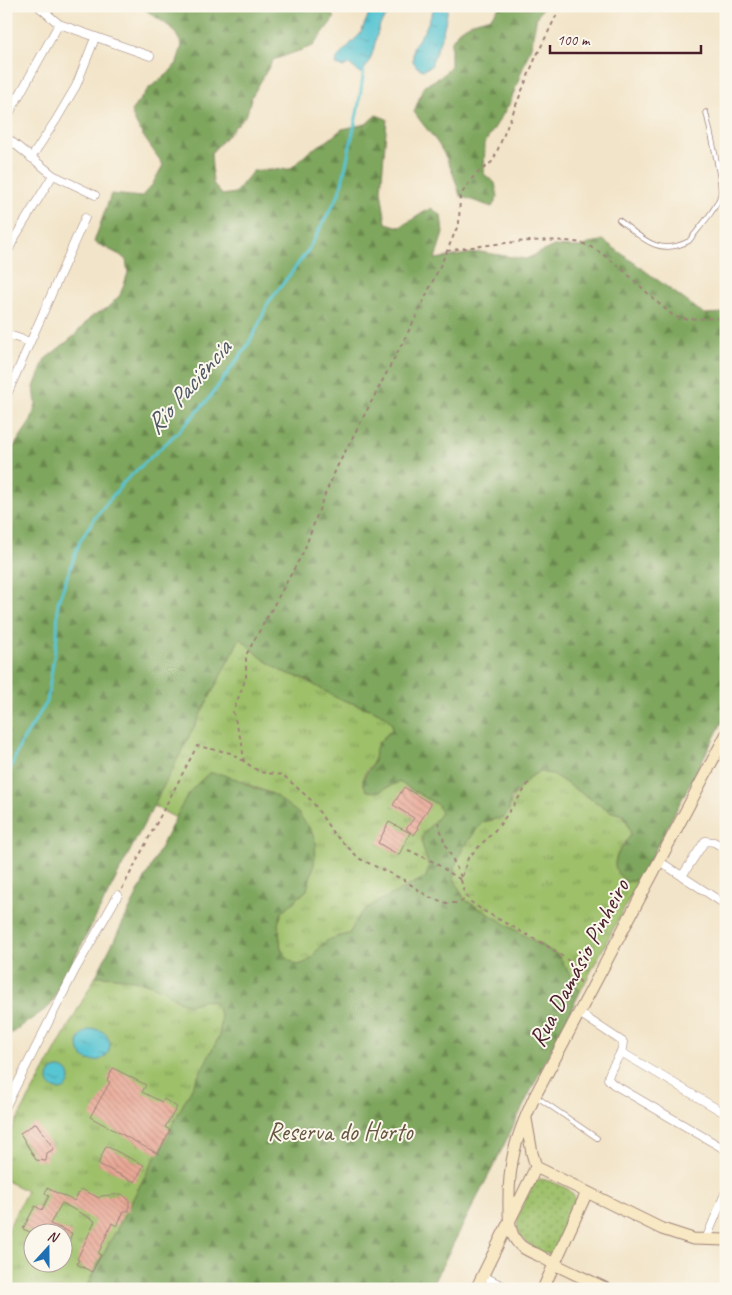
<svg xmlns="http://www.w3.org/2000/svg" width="732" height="1295" font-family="Caveat,sans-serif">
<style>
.grass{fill:url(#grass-tufts);stroke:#74704a;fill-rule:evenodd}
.forest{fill:url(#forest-firs);stroke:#646244}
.park{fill:url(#park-dots);stroke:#74704a}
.water{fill:url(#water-ripples);stroke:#52727e}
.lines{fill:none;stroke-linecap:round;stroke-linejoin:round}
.stream{stroke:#59c5d2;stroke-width:3}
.building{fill:url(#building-back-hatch)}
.lane-casing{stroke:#9e827a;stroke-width:5.5}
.street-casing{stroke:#9e827a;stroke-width:9}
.secondary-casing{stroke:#9e827a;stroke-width:13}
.path{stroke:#9e827a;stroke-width:2;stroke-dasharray:4 4;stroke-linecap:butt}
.lane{stroke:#fff;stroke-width:4}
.street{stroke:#fff;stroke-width:8}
.secondary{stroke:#f8e8c3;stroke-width:11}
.labels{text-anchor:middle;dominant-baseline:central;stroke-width:4;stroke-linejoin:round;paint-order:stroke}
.street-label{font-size:25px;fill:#4a1f2b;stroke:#fbf7ec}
.park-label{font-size:25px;fill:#675741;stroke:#fbf7ec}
.water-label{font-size:26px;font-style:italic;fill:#4f5965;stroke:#fbf7ec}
</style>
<defs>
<pattern id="grass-tufts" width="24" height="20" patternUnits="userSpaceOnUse" patternTransform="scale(1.25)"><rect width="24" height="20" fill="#9dc069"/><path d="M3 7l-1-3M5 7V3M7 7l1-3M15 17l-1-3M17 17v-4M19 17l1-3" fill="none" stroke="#829b57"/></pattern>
<pattern id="forest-firs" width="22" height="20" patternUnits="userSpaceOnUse" patternTransform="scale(1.25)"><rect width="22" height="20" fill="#7ea65d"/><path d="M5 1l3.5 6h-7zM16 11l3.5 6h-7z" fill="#69874d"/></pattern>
<pattern id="park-dots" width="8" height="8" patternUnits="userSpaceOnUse" patternTransform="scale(1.25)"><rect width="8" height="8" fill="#9dc069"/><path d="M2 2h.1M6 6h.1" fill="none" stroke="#829b57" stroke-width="1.8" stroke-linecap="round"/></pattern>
<pattern id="water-ripples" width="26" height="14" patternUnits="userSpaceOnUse" patternTransform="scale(1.25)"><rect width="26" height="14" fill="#59c5d2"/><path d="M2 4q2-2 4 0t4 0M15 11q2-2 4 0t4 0" fill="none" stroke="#4c9fab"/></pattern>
<pattern id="building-back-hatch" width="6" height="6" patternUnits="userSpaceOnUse" patternTransform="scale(1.25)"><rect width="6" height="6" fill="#e9a997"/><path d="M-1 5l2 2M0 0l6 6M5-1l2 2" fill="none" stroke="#bf897b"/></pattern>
</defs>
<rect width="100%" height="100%" fill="#fbf7ec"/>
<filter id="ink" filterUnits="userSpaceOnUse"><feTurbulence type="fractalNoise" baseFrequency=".02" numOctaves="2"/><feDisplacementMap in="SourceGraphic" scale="10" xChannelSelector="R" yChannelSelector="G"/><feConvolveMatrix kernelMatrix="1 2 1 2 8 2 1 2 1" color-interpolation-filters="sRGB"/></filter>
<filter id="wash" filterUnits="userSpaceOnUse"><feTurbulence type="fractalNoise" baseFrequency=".0096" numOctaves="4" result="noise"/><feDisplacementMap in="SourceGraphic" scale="20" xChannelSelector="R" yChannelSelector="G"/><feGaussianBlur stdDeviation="1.12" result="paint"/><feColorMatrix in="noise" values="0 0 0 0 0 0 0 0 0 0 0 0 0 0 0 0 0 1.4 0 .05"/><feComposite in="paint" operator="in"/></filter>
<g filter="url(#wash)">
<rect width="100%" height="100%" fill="#f2e4c8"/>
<path class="grass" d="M240 638 262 658 281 671 304 679 337 698 373 710 386 717 392 724V730L378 743 375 752 374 761 363 776 377 792 399 782 438 805 441 813 435 821 426 830 422 844 429 867 426 878C401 889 364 911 349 934L334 938 307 963 297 965 288 959 281 949 278 923 282 912 307 890 273 794C251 787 232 775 209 773L193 788 176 818 153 806Z
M539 772 552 774 610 811 623 815 628 824 631 835C618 851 605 867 627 882L640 879 580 992 559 956 465 900 454 879V868L462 850 482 822 493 820 509 810C511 794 524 779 539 772Z
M96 976C111 976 127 978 142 982 158 986 172 995 189 999 197 1001 208 998 214 1004 223 1013 221 1026 219 1037L85 1289H6V1233L27 1191 6 1181V1140ZM32 1232H62V1262H32Z"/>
<path class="forest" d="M140 6H323L335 17 313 46 273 60 251 98 247 114 211 153 213 183 222 195 235 193 253 171 290 169 311 150 327 141 342 129 366 124 376 115 387 119 381 190 386 223 400 227 431 208 441 215 443 233 435 259 480 252 526 259 554 246 579 247 603 240 704 314 726 313V715L640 879 627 882C605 867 618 852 631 835L628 824 623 815 610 811 552 774 539 772 531 776 510 799 509 810 504 817 482 822 462 850 454 868V879L465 900 559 956 580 992 494 1165 430 1289H85L219 1037C221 1026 223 1013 215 1004 206 995 196 1006 186 1004 178 1003 170 994 163 990 143 980 118 976 96 976L184 801 193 788 209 773 221 774 239 780 254 788 273 794 298 813 311 830 316 843 314 865 307 890 282 912 278 924 281 949 288 959 297 965C316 961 312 952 325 942 332 937 341 936 349 934L360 914 375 903 426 877 429 867 422 844V836L441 813 438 805 399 782 377 792 367 791C358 776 367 776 373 763 375 759 374 756 375 752 377 742 385 736 392 730V724L386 717 373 710 337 698 304 679 281 671 262 658 240 638 50 1006 6 1037V458L31 421 36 404 34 387 45 359 73 337 92 316 106 309 120 295 128 273 126 260 120 255 94 242 111 194 141 197 152 185 163 165C152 147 137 131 131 111L149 88 168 74 177 63 182 45 173 29Z
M500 6H544L537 16 531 46 510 103 485 143 484 174 495 183 498 197 492 207 460 196C455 177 446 153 434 138 427 129 420 121 414 112L424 86 442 76 451 66V42L460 29 476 21 491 17Z"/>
<path class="park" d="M539 1179C547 1179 569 1187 573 1194 576 1197 575 1202 576 1206L554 1253C546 1256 540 1251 533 1247 503 1228 523 1207 534 1183Z"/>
<path class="water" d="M372 6H395C391 13 384 17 380 25 374 40 374 64 360 73L349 64 343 67 336 65 337 58 361 33Z
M435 6H448C446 26 438 47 431 66L423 70 417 67 413 61V47L425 30Z
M78 1045a16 16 0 1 1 32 0a16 16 0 1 1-32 0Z
M48 1079a11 11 0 1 1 22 0a11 11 0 1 1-22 0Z"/>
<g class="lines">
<path class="stream" d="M6 780 20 745 47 702 57 636 58 602 80 541 94 519 124 482 178 432 207 401 246 348 258 326 268 303 307 252 338 196 342 183 358 109 363 77V69"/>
</g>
<g id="blocks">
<path class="building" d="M404 787 431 804 417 827 419 828 414 835 406 829 414 818 393 805Z
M389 822 410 833 399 855 378 843Z
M113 1068 146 1085 142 1092 162 1102 164 1099 177 1107 165 1127 170 1130 158 1154 90 1117 110 1082 107 1080Z
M36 1123 54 1149 47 1153 46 1161 36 1160 20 1133Z
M106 1146 144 1165 135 1182 98 1164Z
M47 1188 74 1201 81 1189 99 1198 101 1196 122 1194 129 1200V1211H124L117 1226 112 1223 98 1254 101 1255 92 1272 77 1264 79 1260 77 1259 95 1221 62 1203 50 1224 72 1233 63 1257 62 1232H30L23 1229 35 1206 42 1210 49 1196 45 1194Z"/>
</g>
</g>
<g filter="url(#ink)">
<use href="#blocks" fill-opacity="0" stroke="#9e827a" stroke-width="1"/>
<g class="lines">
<defs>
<path id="lane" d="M717 164 726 162
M619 220C642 238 658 257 689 241 698 229 716 210 720 196 724 184 709 128 706 112
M537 1097 597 1138"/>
<path id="street" d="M38 6 59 24 150 56
M6 119 59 24
M6 137 53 175 95 195
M31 158 56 120 76 86 95 38
M6 255 15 237 53 175
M6 334 30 342
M6 397 85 218
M659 861 726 905
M682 876 705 841 714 842 726 849
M579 1013 623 1042C623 1056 610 1065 608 1079L613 1084 726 1150
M621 1052 726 1114
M6 1106 75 970 118 895
M706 1239 726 1191
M483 1276 509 1289"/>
<path id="secondary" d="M526 1119 532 1153 536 1167 662 1229 693 1239 726 1240
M476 1289 536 1167
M543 1289 587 1192
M607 1289C584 1278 560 1268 538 1255 531 1252 523 1249 518 1243 509 1233 509 1220 509 1207 508 1161 516 1137 535 1096L726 735"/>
</defs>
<use href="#lane" class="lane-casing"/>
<use href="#street" class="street-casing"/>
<use href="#secondary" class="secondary-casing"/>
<path class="path" d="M447 251C477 246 563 233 589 246 622 263 646 295 675 317L686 319 726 318
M244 762 242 744 233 712 246 678V655L304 551 323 499 337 467 416 317 447 251 459 223 460 196 474 176 493 161 535 59 561 6
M529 783 499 826 468 858 461 880 464 893 471 902 482 910 549 947 569 961 582 986
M438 822 444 841 461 877
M408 850 432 861 461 880
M122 889 197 746 231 753 260 772 283 775 312 801 333 833 360 859 404 880 429 897 447 903H458L468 898"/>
<use href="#lane" class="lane"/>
<use href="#street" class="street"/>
<use href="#secondary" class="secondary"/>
</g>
</g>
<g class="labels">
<g class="street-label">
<text transform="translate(579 963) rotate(-62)">Rua Damásio Pinheiro</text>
</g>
<g class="park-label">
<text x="340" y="1132">Reserva do Horto</text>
</g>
<g class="water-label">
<text transform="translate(188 387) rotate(-49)">Rio Paciência</text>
</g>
</g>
<rect width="732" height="1295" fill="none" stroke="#fbf7ec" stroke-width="25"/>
<g transform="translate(48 1248) rotate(21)"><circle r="24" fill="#fbf7ec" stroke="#b4a19f"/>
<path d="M0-4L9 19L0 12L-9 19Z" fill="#1f6fb2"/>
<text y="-8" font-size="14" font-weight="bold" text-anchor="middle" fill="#4a1f2b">N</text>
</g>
<path d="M550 45v8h151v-8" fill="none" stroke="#4a1f2b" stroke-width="2.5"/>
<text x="557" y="45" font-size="15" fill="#4a1f2b" stroke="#fbf7ec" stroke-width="4" paint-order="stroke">100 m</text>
</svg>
